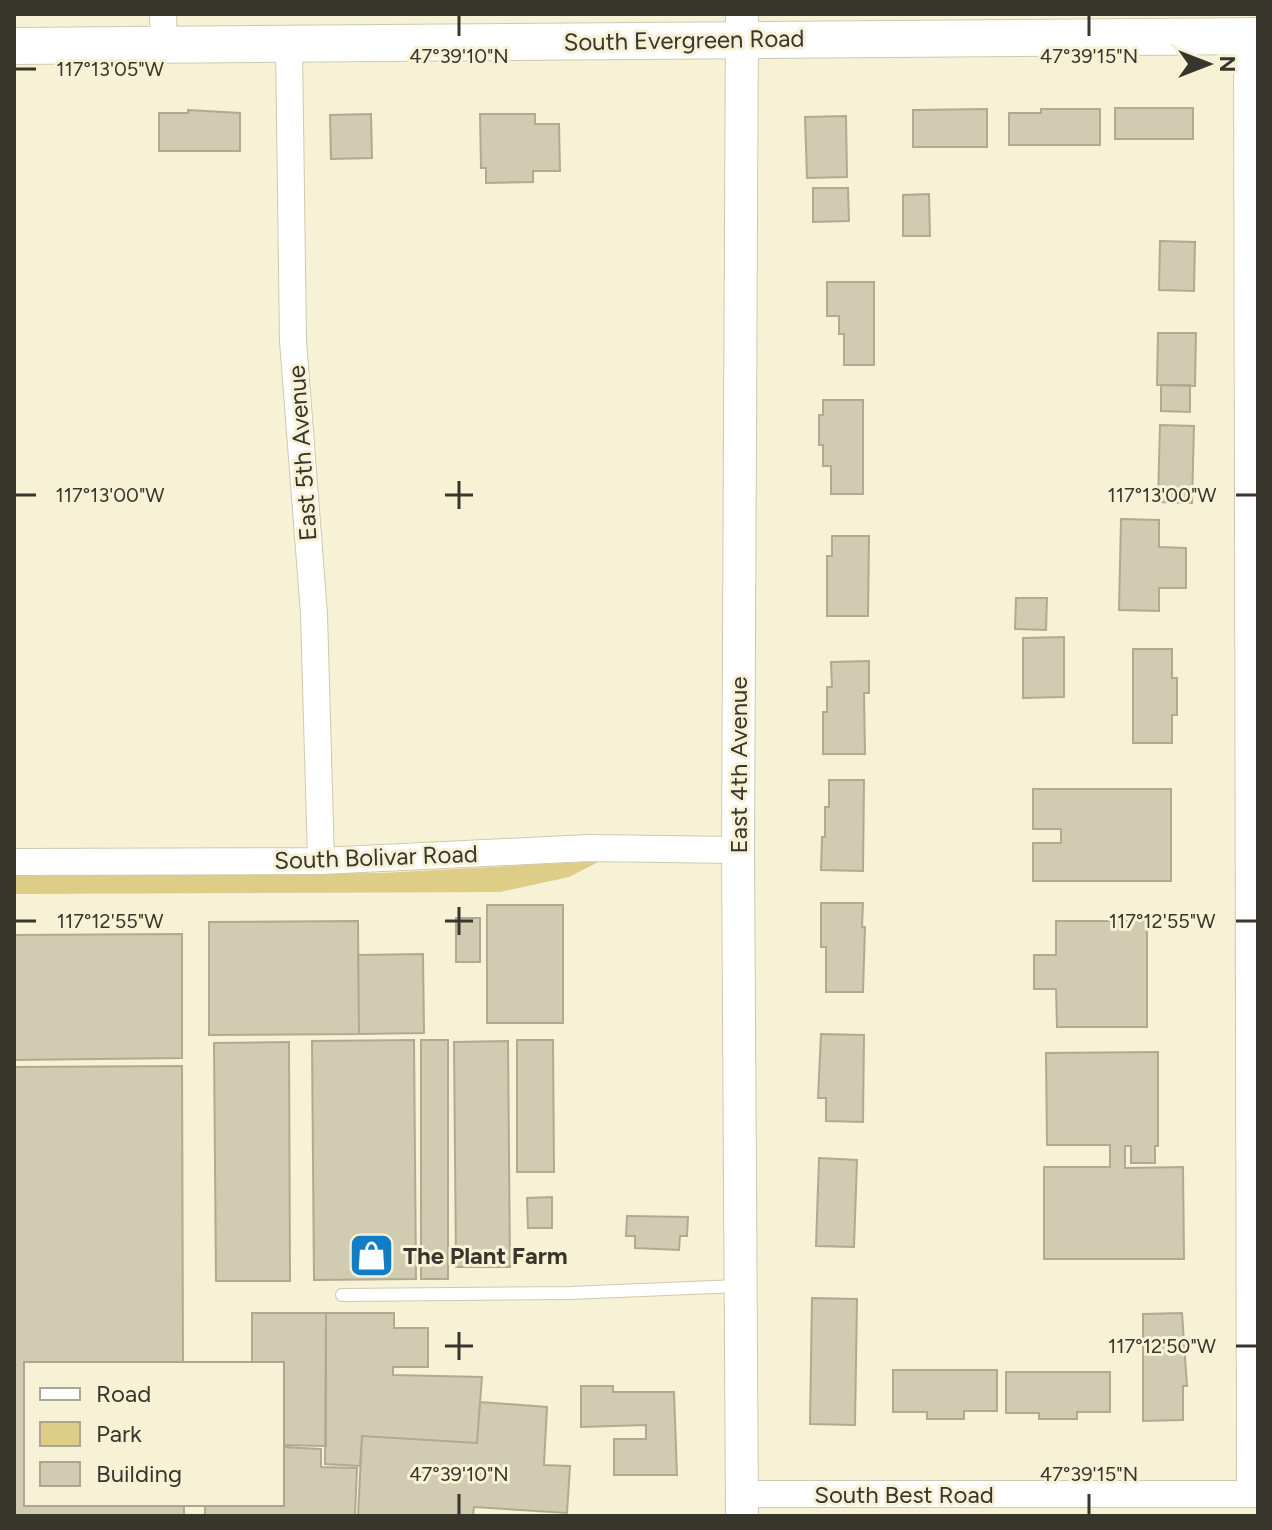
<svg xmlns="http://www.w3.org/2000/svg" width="1272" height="1530" font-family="Figtree,sans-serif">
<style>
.green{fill:#decd86}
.building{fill:#d1cbb1;stroke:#b0aa91;stroke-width:2}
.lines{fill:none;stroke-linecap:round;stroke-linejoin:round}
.service-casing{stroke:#cfc9b0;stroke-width:14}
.minor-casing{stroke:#cfc9b0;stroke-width:28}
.tertiary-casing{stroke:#cfc9b0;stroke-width:34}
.secondary-casing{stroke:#cfc9b0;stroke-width:38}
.service{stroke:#fff;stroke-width:12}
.minor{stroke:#fff;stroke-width:26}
.tertiary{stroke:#fff;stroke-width:32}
.secondary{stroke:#fff;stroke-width:36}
.ticks{fill:none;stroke:#38362c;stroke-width:3}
.labels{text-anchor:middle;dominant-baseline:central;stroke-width:6;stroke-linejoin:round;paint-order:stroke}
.street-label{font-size:24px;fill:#38362c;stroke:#f7f1d6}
.poi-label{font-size:24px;font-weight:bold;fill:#38362c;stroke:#f7f1d6;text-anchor:start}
.ticks-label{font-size:20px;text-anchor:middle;fill:#38362c;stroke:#f7f1d6;stroke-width:6;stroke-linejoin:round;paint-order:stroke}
</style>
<rect width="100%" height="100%" fill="#f7f1d6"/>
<path class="green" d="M600 861 569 877 500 892 14 894V875L381 873Z"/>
<path class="building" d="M1115 108H1193V139H1115Z
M987 109V147H913V110Z
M1041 109H1100V145H1009V113H1041Z
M188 110 240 113V151H159V113H188Z
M371 114 372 158 331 159 330 115Z
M480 114H535V124H559L560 171H533V182L486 183V168H481Z
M846 116 847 177 807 178 805 117Z
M813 188H848L849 221 813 222Z
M929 194 930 236H903V195Z
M1160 241 1195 242 1194 291 1159 290Z
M827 282H874V365H844V334H839V316H827Z
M1158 333H1196L1195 386 1157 385Z
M1161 385H1190V412L1161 411Z
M823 400H863V494H831V466H823V445H819V415H823Z
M1160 425 1194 426 1192 503 1158 502Z
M1121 519 1159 520V547L1186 548V588H1159V611L1119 610Z
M832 536H869L868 616H827V556H832Z
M1016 598H1047L1046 630 1015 629Z
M1064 637V697L1023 698V638Z
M1133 649H1172V678H1177V715H1172V743H1133Z
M869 661V693H864L865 754H823V712H827V687H832L831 662Z
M829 780H864L863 871 821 870 822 837H825V807H829Z
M1033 789H1171V881H1033V843H1061V829H1033Z
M821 903H863L862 927H865L863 992H826V947H821Z
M487 905H563V1023H487Z
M456 918H480V962H456Z
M358 921 359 1034 209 1035V922Z
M1056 921H1147V1027H1057L1056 989H1034V955H1056Z
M182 934V1058L14 1060V935Z
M423 954 424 1033 359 1034 358 955Z
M821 1034 864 1035 863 1122 826 1121V1098H818Z
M414 1040 416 1279 314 1280 312 1041Z
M421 1040H448V1279H421Z
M517 1040H553L554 1172H517Z
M508 1041 510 1267H456L454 1042Z
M289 1042 290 1281H216L214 1043Z
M1158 1052V1146H1155V1163H1131V1146H1125V1168L1183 1167 1184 1259H1044V1167H1110V1145H1047L1046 1053Z
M182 1066 183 1364H26V1504H184V1516H14V1067Z
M819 1158 857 1160 854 1247 816 1246Z
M552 1197V1228H528L527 1198Z
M627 1216 688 1217 687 1236H680L679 1250 635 1248V1236H626Z
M812 1298 857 1299 855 1425 810 1424Z
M252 1313H326V1446L282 1445V1364H252Z
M326 1313H394V1328H428V1367H393V1375L482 1377 477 1443 362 1436 360 1466 325 1464Z
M1182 1313 1187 1386H1183V1420L1143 1421V1314Z
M893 1370H997V1411H964V1419H927V1412H893Z
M1006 1372H1110V1412H1077V1419H1039V1413H1006Z
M581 1386H613V1392H674L677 1475H614V1439H646V1425L581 1427Z
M480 1402 547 1407 544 1465 570 1466 567 1513 474 1507 473 1516H358L362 1436 477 1443Z
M282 1447 321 1449V1467L357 1468 355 1516H205V1504H282Z"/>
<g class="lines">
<defs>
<path id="service" d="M342 1295 570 1293 738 1286"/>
<path id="minor" d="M163 14 164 46
M1247 36 1250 1494
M289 46 293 341 314 614 321 861
M14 862 321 861 588 848 738 850
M742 1494H1258"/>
<path id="tertiary" d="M742 14 738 850 742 1516"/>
<path id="secondary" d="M14 46C429 46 843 36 1258 36"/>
</defs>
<use href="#service" class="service-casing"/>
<use href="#minor" class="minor-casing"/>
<use href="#tertiary" class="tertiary-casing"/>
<use href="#secondary" class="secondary-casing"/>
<use href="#service" class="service"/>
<use href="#minor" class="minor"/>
<use href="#tertiary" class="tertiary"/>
<use href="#secondary" class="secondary"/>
</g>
<path class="ticks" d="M459 16V36M1089 16V36M16 69H36M459 481V509M16 495H36M445 495H473M1236 495H1256M459 907V935M16 921H36M445 921H473M1236 921H1256M459 1332V1360M445 1346H473M1236 1346H1256M459 1494V1514M1089 1494V1514"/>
<defs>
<symbol id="shop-square" viewBox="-11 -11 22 22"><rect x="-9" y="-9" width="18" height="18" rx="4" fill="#117dc7" stroke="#f7f1d6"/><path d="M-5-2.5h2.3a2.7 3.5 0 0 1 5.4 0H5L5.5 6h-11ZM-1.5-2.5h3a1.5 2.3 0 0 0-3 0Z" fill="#fff"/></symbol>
</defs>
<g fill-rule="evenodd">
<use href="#shop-square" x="346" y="1230" width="51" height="51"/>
</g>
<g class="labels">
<g class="street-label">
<text transform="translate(684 40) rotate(-1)">South Evergreen Road</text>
<text transform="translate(302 453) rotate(-94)">East 5th Avenue</text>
<text transform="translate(738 765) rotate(-90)">East 4th Avenue</text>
<text transform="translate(376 857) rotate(-2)">South Bolivar Road</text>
<text x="904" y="1494">South Best Road</text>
</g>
<g class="poi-label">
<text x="403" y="1255">The Plant Farm</text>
</g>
</g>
<g class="ticks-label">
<text x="459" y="63">47°39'10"N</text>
<text x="1089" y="63">47°39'15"N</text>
<text x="110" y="76">117°13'05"W</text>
<text x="1162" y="502">117°13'00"W</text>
<text x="110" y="502">117°13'00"W</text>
<text x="1162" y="928">117°12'55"W</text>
<text x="110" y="928">117°12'55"W</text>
<text x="1162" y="1353">117°12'50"W</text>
<text x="459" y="1481">47°39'10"N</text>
<text x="1089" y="1481">47°39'15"N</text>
</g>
<rect width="1272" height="1530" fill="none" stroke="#38362c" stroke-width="32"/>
<rect x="24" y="1362" width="260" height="144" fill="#f7f1d6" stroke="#aba692" stroke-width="2"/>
<rect x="40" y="1388" width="40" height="12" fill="#ffffff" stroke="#aba692" stroke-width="2"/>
<text x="96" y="1402" font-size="24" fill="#38362c">Road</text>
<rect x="40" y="1422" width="40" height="24" fill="#decd86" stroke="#aba692" stroke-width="2"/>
<text x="96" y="1442" font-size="24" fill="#38362c">Park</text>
<rect x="40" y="1462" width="40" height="24" fill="#d1cbb1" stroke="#aba692" stroke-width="2"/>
<text x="96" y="1482" font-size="24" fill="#38362c">Building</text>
<g transform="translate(1208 64) rotate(90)" stroke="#f7f1d6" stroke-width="6" paint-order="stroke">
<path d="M0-6L14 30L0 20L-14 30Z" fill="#38362c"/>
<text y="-12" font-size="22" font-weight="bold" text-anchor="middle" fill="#38362c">N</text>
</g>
</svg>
